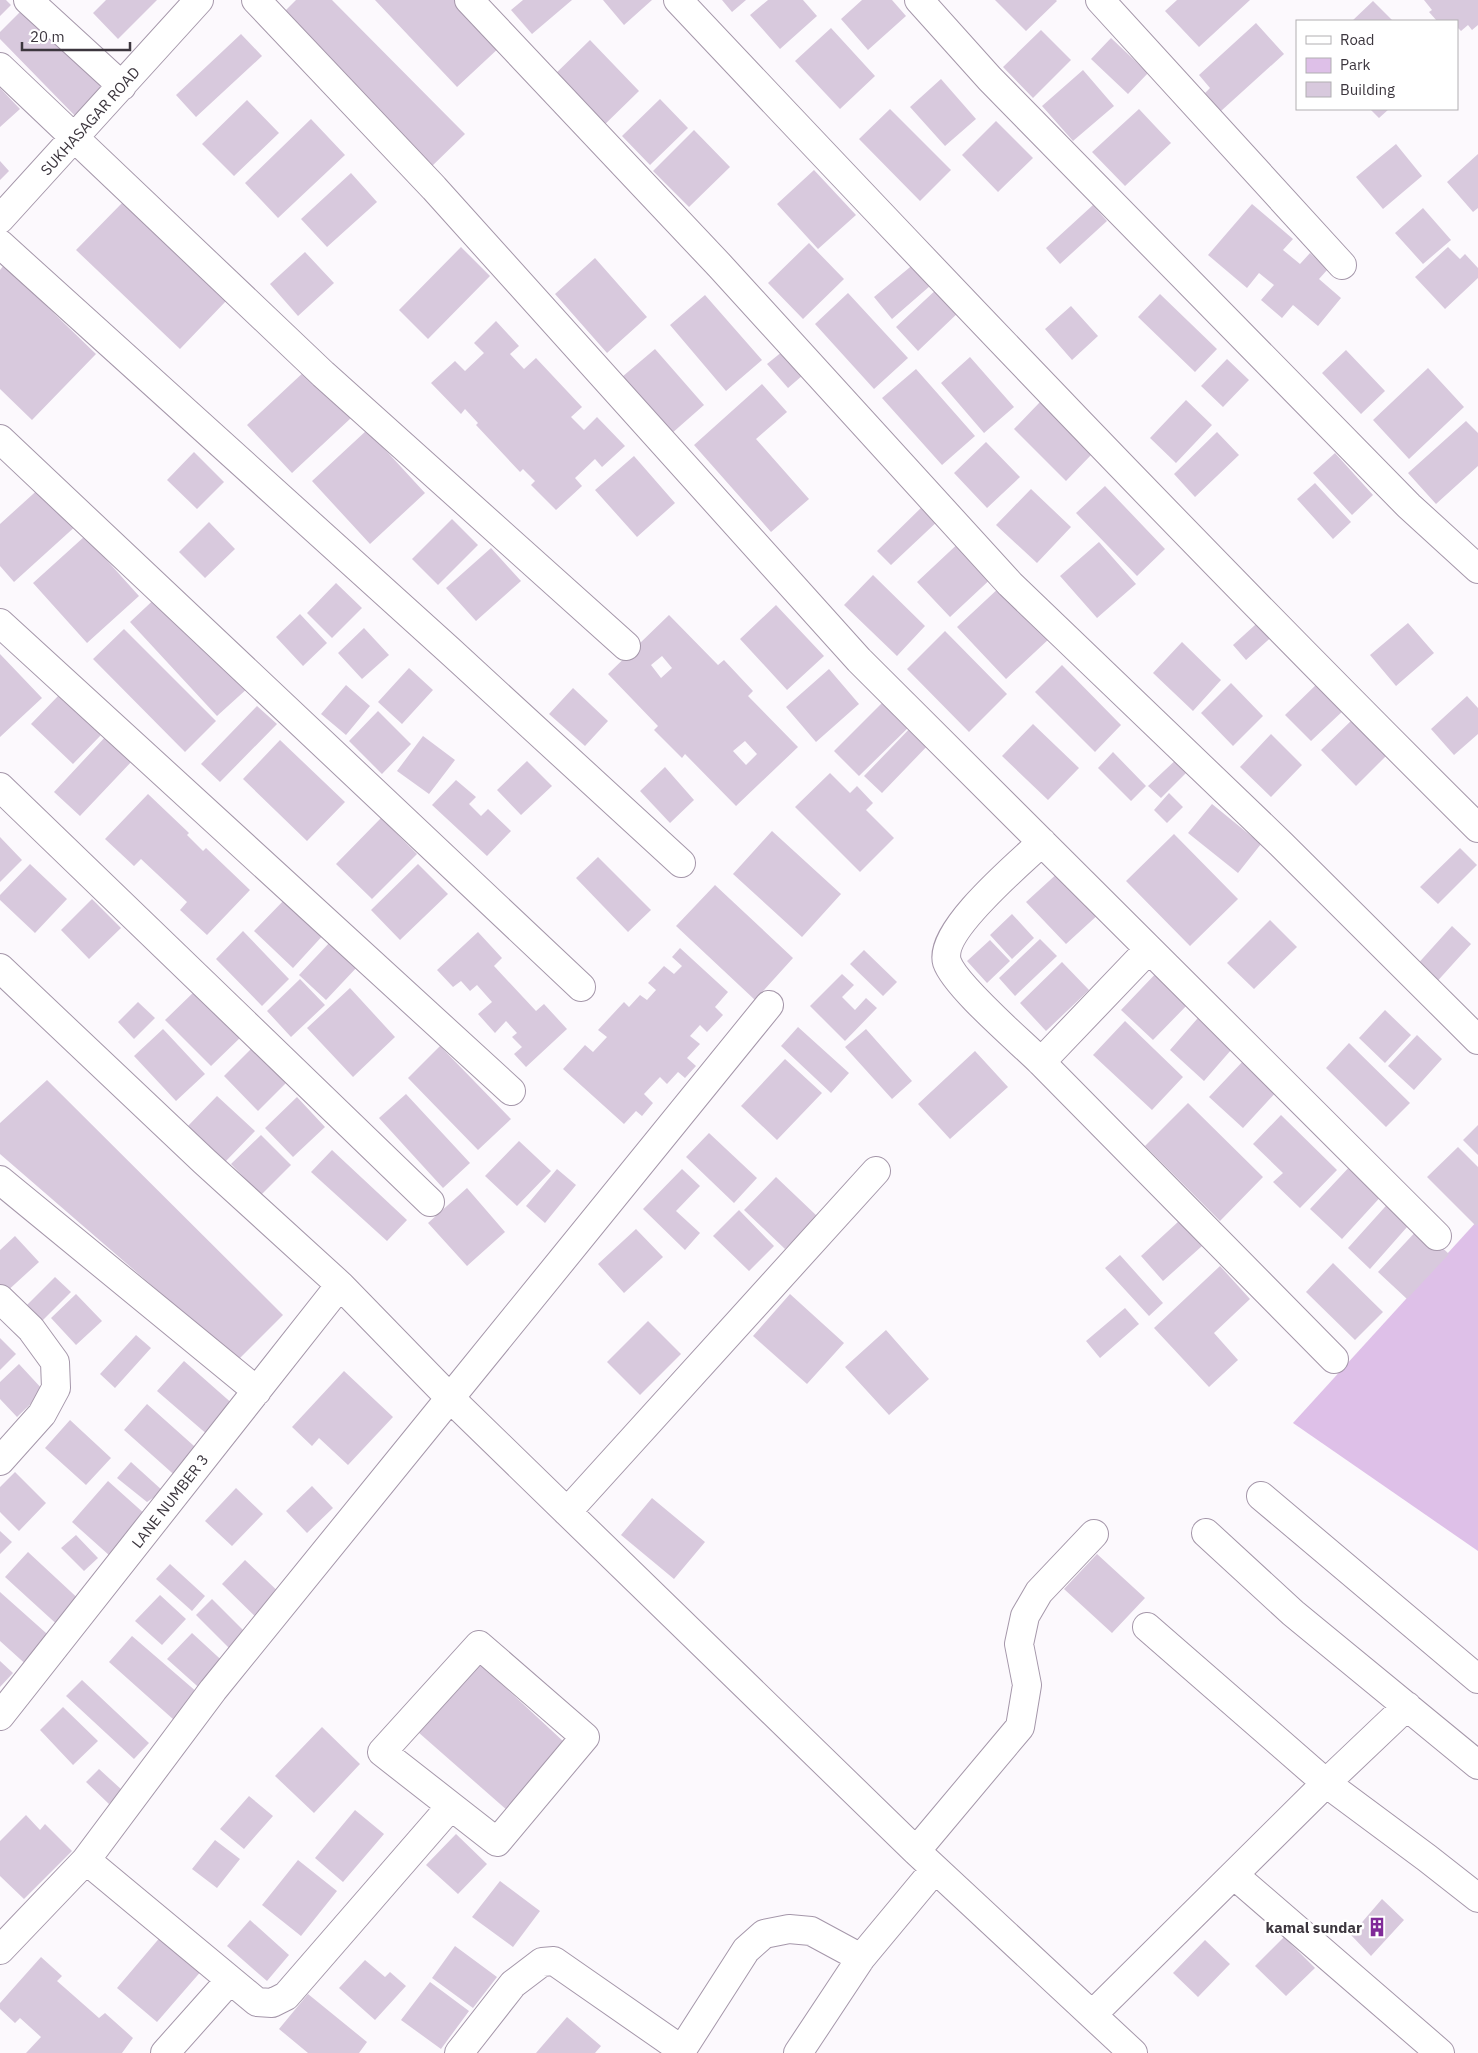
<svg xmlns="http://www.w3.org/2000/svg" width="1478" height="2053" font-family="'IBM Plex Sans',sans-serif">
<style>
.green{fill:#dec0e8}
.building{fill:#d8c9dd;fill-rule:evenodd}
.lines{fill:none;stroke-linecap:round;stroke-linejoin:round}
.minor-casing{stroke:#a597aa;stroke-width:30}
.minor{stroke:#fff;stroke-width:28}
.labels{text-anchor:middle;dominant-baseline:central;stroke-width:5;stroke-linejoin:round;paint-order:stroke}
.street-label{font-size:15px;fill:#3c363e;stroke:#fff}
.poi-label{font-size:15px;font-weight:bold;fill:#3c363e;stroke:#fff;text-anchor:end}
</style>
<rect width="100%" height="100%" fill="#fcf9fd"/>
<path class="green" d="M1478 1220V1551L1293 1423Z"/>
<path class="building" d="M0 0H6L11 5 0 16Z
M106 0H157L118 39 93 13Z
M296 0H332L465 134 430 168 279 17Z
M375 0H457L501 46 457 87Z
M523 0H572L532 34 511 10Z
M603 0H652L624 25Z
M722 0H746L732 12Z
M768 0H803L817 16 780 49 750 15Z
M862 0H892L906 16 868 50 841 19Z
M995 0H1056L1057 1 1026 31Z
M1177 0H1250L1199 47 1165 11Z
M1424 0H1478V25L1472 30 1468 25 1461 31 1457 27V21H1437L1429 12 1432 10Z
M1373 1 1393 21H1352Z
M26 6 111 93 81 122 0 39V32Z
M1256 23 1284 54 1221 111 1205 93 1210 88 1199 75Z
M831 28 875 76 840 109 795 61Z
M1041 30 1071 60 1033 98 1003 67Z
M241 34 262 56 196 117 176 95Z
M1111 38 1148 73 1128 94 1091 59Z
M590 40 639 91 597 132 548 81Z
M1083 70 1114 106 1073 141 1042 106Z
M941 79 976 119 945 146 910 107Z
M0 88 20 109 0 127Z
M660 99 688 128 650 165 622 136Z
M247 100 279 133 234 176 202 144Z
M890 109 951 170 920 201 859 139Z
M1139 109 1171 143 1125 186 1092 152Z
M1370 109H1389L1379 118Z
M311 119 345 155 278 218 245 183Z
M996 121 1033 158 998 192 962 155Z
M694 130 730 167 689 207 653 171Z
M1396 144 1422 176 1383 209 1356 177Z
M1478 154V208L1473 212 1447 182Z
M0 161 9 171 0 180Z
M814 170 856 215 818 249 777 204Z
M351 173 377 202 327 247 301 219Z
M123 202 226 301 180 349 76 250Z
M1252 204 1293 239 1283 250 1300 264 1310 253 1328 269 1319 279 1341 298 1318 326 1293 305 1282 318 1261 300 1274 285 1259 273 1247 288 1208 255Z
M1093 205 1107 221 1060 264 1046 248Z
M1423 208 1451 240 1423 264 1395 233Z
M809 243 844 279 803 319 768 283Z
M461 247 490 276 428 339 399 310Z
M1448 247 1460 259 1465 254 1478 268V278L1445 309 1415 277Z
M305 252 334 283 298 316 270 284Z
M595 258 647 317 607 353 555 294Z
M921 258 938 279 892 319 874 297Z
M4 265 96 354 32 420 0 389V270Z
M939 287 961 310 918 351 896 327Z
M848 293 908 358 874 389 815 324Z
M1160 294 1217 349 1195 372 1138 317Z
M705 295 762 360 726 391 670 325Z
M1071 306 1098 336 1072 360 1045 329Z
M496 321 519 346 510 354 524 369 536 358 582 407 571 417 584 430 597 417 625 446 602 467 595 459 575 478 582 486 556 510 531 485 535 481 523 469 520 472 476 425 478 423 465 409 461 414 431 383 455 361 465 371 484 353 474 343Z
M655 349 704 405 671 434 622 377Z
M1346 350 1385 391 1361 414 1322 373Z
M783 351 803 375 788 388 767 364Z
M970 357 1014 407 984 433 941 383Z
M1227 359 1249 380 1223 407 1201 386Z
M1428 368 1464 407 1409 459 1373 420Z
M916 369 975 436 942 465 882 398Z
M306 370 351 418 292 473 247 425Z
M762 384 787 412 756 439 809 499 771 532 694 445Z
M1186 400 1212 425 1176 463 1150 438Z
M1040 402 1092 454 1066 481 1014 429Z
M1466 421 1478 433V466L1436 504 1408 473Z
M367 430 425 493 370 544 312 481Z
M1217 432 1239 455 1195 497 1174 474Z
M986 442 1020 477 987 508 954 473Z
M194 452 224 482 197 509 167 480Z
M1335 453 1373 495 1352 515 1313 473Z
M634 456 675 503 637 537 595 490Z
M1315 483 1351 522 1333 539 1297 499Z
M43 485 78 524 14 582 0 566V524Z
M1105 486 1165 549 1137 576 1076 513Z
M1031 489 1071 527 1037 563 996 525Z
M926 503 941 518 891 565 877 551Z
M452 519 478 545 438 585 412 559Z
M209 522 235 549 205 578 179 552Z
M85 536 139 596 87 643 33 583Z
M964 538 996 574 950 617 917 582Z
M1099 542 1136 584 1097 618 1060 576Z
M491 548 521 581 476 621 446 588Z
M873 575 925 626 897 656 844 605Z
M336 583 362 608 332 638 307 613Z
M1001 586 1050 638 1006 679 957 627Z
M162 592 249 687 217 716 130 622Z
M776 605 824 656 787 690 740 639Z
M300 614 327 643 303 666 276 637Z
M669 615 718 665 724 660 753 691 748 696 798 747 736 806 685 754 682 758 654 730 658 726 608 674ZM662 656 672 668 661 678 651 665ZM745 741 757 754 746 765 733 751Z
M1265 616 1278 631 1246 660 1233 645Z
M1408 623 1434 653 1396 686 1370 655Z
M364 628 389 655 362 679 338 653Z
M124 629 216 721 185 752 93 659Z
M945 631 1007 694 969 732 907 669Z
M1182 642 1221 680 1193 711 1153 673Z
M0 654 42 698 0 737Z
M1062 665 1121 725 1095 752 1035 692Z
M409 668 433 690 402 724 378 702Z
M829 669 859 704 816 742 786 707Z
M1320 681 1346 708 1311 741 1285 715Z
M1231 683 1263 716 1233 746 1201 713Z
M346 685 370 706 346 735 321 714Z
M573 688 608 721 585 746 549 714Z
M59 695 101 735 73 764 31 724Z
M889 696 914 722 859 776 834 751Z
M1467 696 1478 708V734L1454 755 1431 729Z
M257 706 277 724 220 782 201 764Z
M378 711 411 744 382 774 349 741Z
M1355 717 1390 752 1356 786 1321 750Z
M915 723 933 740 882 793 864 776Z
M1033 724 1079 768 1048 800 1002 756Z
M1271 734 1302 765 1271 797 1240 767Z
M107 735 133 760 80 816 54 792Z
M423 736 455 760 429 794 397 771Z
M280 740 345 802 307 841 243 779Z
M1113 752 1146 786 1131 801 1098 768Z
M1180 756 1191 768 1161 798 1148 786Z
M527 761 552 786 521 815 497 790Z
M665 767 694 800 670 823 640 791Z
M830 773 850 793 857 786 873 803 866 810 894 838 860 872 795 807Z
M456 780 476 797 469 804 481 816 488 809 511 831 487 856 432 805Z
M1169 793 1183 807 1167 823 1154 810Z
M148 794 189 833 187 835 203 851 206 848 250 890 207 935 180 910 187 902 141 859 134 866 105 839Z
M1212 804 1261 844 1238 873 1188 833Z
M381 818 417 854 372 899 336 864Z
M772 831 841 894 802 937 733 874Z
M1174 834 1238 899 1190 946 1126 881Z
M0 837 22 860 0 882Z
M1460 848 1477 865 1438 904 1420 887Z
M598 857 651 910 628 932 576 878Z
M30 864 67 899 35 933 0 900V895Z
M418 864 448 894 400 940 371 910Z
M1060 871 1100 913 1066 944 1026 902Z
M715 885 793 958 755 1000 676 926Z
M287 897 326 932 293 968 254 931Z
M92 899 121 928 89 959 61 930Z
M1012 914 1034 938 1012 959 990 935Z
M1270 920 1297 947 1254 989 1227 963Z
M1452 926 1471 944 1433 986 1414 968Z
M243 931 289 979 262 1006 216 959Z
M478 932 502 958 494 966 536 1011 544 1004 567 1029 526 1067 514 1054 522 1047 512 1037 517 1033 506 1021 495 1033 478 1014 492 1002 477 985 470 991 461 981 453 987 437 970Z
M1040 939 1057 956 1015 996 999 978Z
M990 940 1010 961 987 983 967 961Z
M331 941 358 966 326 1000 299 975Z
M680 948 728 992 715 1007 723 1015 707 1032 700 1025 690 1036 700 1044 687 1058 696 1066 685 1078 678 1072 667 1084 660 1077 644 1094 653 1103 642 1116 636 1111 624 1124 563 1069 585 1045 593 1052 607 1037 598 1030 624 1002 629 1007 640 995 647 1000 656 990 648 983 664 966 674 974 682 966 672 957Z
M864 950 897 982 883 996 850 964Z
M1062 962 1089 990 1046 1031 1020 1003Z
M1161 968 1193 999 1153 1040 1121 1010Z
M842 974 854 985 842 997 855 1010 866 998 877 1008 845 1041 810 1006Z
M300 979 325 1005 291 1037 267 1011Z
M350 988 395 1037 353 1077 307 1028Z
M197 989 243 1035 211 1066 165 1020Z
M138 1002 155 1018 134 1039 118 1022Z
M1385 1010 1411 1035 1385 1063 1359 1038Z
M1204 1011 1238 1042 1204 1081 1170 1050Z
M1125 1021 1183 1077 1152 1110 1093 1055Z
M798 1027 849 1073 831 1093 781 1046Z
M163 1029 205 1074 176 1101 134 1056Z
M866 1029 912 1081 892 1099 845 1047Z
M1417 1035 1442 1059 1414 1090 1388 1066Z
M1349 1043 1410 1103 1386 1127 1326 1068Z
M440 1046 511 1119 478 1150 408 1078Z
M252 1048 286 1083 258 1111 224 1076Z
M975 1051 1008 1087 950 1139 918 1104Z
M785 1059 822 1093 777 1140 741 1106Z
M1245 1059 1278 1090 1243 1128 1209 1097Z
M47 1080 283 1315 238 1360 0 1154V1123Z
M406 1094 470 1163 443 1188 379 1118Z
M217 1096 255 1131 225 1162 188 1126Z
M297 1097 325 1127 293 1157 265 1128Z
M1188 1103 1263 1177 1220 1221 1145 1146Z
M1281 1115 1337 1170 1300 1208 1273 1182 1283 1173 1253 1144Z
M1478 1125V1155L1463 1140Z
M709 1133 757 1178 734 1203 686 1157Z
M261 1135 291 1165 261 1195 231 1164Z
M519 1141 551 1171 517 1206 485 1176Z
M1458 1147 1478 1167V1224L1476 1226 1427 1177Z
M332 1150 407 1220 387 1241 311 1172Z
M1353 1163 1385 1192 1342 1239 1310 1209Z
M557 1169 576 1185 545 1223 526 1206Z
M682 1169 700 1186 676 1211 700 1233 685 1250 643 1209Z
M776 1177 817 1216 785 1249 744 1210Z
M467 1188 505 1232 467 1266 428 1223Z
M1393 1198 1415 1218 1370 1269 1348 1248Z
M739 1210 774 1246 749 1271 713 1236Z
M1179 1221 1202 1246 1163 1281 1141 1256Z
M1420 1227 1449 1254 1407 1299 1378 1272Z
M636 1229 663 1257 624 1293 598 1264Z
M15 1236 39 1262 4 1294 0 1290V1250Z
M1120 1255 1163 1303 1149 1316 1105 1268Z
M1333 1263 1383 1312 1355 1340 1306 1292Z
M1220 1266 1250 1299 1214 1333 1238 1360 1209 1387 1154 1328Z
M55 1277 71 1292 40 1323 25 1307Z
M76 1294 102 1321 76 1345 51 1318Z
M790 1294 844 1343 807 1384 753 1336Z
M1125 1308 1139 1324 1100 1358 1086 1341Z
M648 1321 681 1354 640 1395 607 1362Z
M886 1330 929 1379 889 1415 845 1367Z
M136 1335 151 1348 115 1388 100 1374Z
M0 1338 16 1354 0 1370Z
M184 1361 235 1406 209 1436 157 1391Z
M19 1364 44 1391 17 1417 0 1399V1382Z
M344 1371 393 1417 348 1465 319 1438 312 1446 292 1427Z
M147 1404 203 1454 180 1480 124 1430Z
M70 1420 111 1458 86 1485 45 1448Z
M131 1462 163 1491 147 1502 117 1478Z
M15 1472 46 1503 19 1531 0 1512V1487Z
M108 1481 146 1515 110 1556 72 1522Z
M312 1486 333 1508 307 1533 286 1511Z
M236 1488 263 1514 232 1546 205 1521Z
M652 1498 705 1542 674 1579 621 1535Z
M0 1531 12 1542 0 1554Z
M76 1535 98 1558 84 1571 61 1548Z
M28 1552 84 1604 62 1629 5 1577Z
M1097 1554 1145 1598 1112 1633 1064 1589Z
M245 1560 284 1597 261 1622 222 1584Z
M170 1564 205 1596 192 1611 156 1579Z
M0 1592 55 1641 30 1668 0 1641Z
M160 1595 186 1619 162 1645 135 1621Z
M212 1599 251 1638 235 1654 196 1615Z
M192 1633 229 1667 205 1693 167 1659Z
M132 1636 198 1693 174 1720 109 1662Z
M0 1661 13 1673 0 1687Z
M480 1664 564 1742 508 1811 418 1732Z
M82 1680 149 1743 134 1759 66 1696Z
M63 1707 98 1741 73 1765 40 1730Z
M322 1727 360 1764 314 1813 275 1776Z
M99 1769 122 1790 109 1804 86 1782Z
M249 1796 273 1816 244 1849 220 1829Z
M355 1810 384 1834 343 1882 315 1858Z
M26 1815 40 1830 45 1824 72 1851 24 1899 0 1876V1841Z
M456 1834 487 1864 458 1894 426 1865Z
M215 1840 240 1859 217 1888 192 1869Z
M298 1860 337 1891 301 1936 262 1905Z
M500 1881 540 1911 513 1947 472 1917Z
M1382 1899 1404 1920 1371 1956 1351 1935Z
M250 1920 289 1955 267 1981 227 1946Z
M162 1935 203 1969 157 2022 117 1988Z
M1284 1937 1315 1968 1286 1996 1255 1966Z
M1205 1940 1230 1964 1198 1997 1173 1973Z
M455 1946 497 1977 473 2008 432 1978Z
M41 1957 62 1976 57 1981 99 2018 105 2013 133 2038 122 2053H26L41 2037 20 2018 15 2023 0 2009V2003Z
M365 1960 385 1977 390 1972 406 1986 375 2020 339 1988Z
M430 1982 469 2011 441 2049 401 2020Z
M308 1994 367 2042 359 2053H308L279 2029Z
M567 2017 601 2046 595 2053H536Z"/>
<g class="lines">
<defs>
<path id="minor" d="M28 0 122 86
M256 0 434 188 859 660 1437 1236
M469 0 720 266 1010 584 1281 844 1478 1040
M678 0C941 279 1206 558 1478 828
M919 0 990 79 1409 506 1478 569
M1100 0 1342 265
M0 67 323 374 626 646
M0 219 199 0
M0 244 449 650 681 863
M0 439 581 987
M0 623 511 1091
M0 787 430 1202
M1149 949 1041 1062 1334 1359
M0 968 204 1161 340 1285 450 1398 769 1005
M1041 1062C1021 1042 955 986 947 962 938 931 1020 863 1042 842
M0 1180 257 1391
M0 1299 31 1329 55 1362 56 1388 42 1414 0 1461
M1261 1496 1478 1679
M567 1512 876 1171
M1206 1533 1293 1613 1478 1765
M1147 1627 1326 1783 1407 1706
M0 1716 340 1285
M916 1851 1020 1727 1027 1685 1019 1644 1025 1616 1039 1592 1094 1534
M86 1860 257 2002 272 2003 286 1996 451 1806 382 1752 479 1645 585 1737 497 1842 451 1806
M1234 1875 1440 2053
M0 1950 86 1860 213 1690 450 1398 916 1851 1133 2053
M1093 2014 1326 1783 1427 1858 1478 1898
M165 2053 230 1980
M459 2053 513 1984 542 1962 554 1961 682 2050
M680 2053 746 1950 764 1934 789 1929 811 1931 861 1958
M798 2053 861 1958 935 1869"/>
</defs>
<use href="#minor" class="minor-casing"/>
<use href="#minor" class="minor"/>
</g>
<defs>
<symbol id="building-bare" viewBox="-9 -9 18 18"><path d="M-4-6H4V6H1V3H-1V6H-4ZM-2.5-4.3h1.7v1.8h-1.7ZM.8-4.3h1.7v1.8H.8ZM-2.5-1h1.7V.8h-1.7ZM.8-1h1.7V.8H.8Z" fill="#802a98" stroke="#fff" stroke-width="2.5" paint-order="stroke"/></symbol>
</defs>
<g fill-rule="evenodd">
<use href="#building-bare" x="1363" y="1913" width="28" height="28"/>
</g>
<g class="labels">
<g class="street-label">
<text transform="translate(90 121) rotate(-48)">SUKHASAGAR ROAD</text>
<text transform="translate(170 1501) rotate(-52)">LANE NUMBER 3</text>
</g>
<g class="poi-label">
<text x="1362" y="1927">kamal sundar</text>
</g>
</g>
<rect x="1296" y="20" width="162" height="90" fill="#ffffff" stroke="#b1afb2"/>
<rect x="1306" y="36" width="25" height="8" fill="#ffffff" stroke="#b1afb2"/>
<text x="1340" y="45" font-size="15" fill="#3c363e">Road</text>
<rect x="1306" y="58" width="25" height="15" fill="#dec0e8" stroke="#b1afb2"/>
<text x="1340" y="70" font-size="15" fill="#3c363e">Park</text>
<rect x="1306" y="82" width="25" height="15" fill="#d8c9dd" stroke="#b1afb2"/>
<text x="1340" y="95" font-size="15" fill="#3c363e">Building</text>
<path d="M22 42v8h108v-8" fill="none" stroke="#3c363e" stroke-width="2.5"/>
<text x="30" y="42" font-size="15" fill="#3c363e" stroke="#ffffff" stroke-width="4" paint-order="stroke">20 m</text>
</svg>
